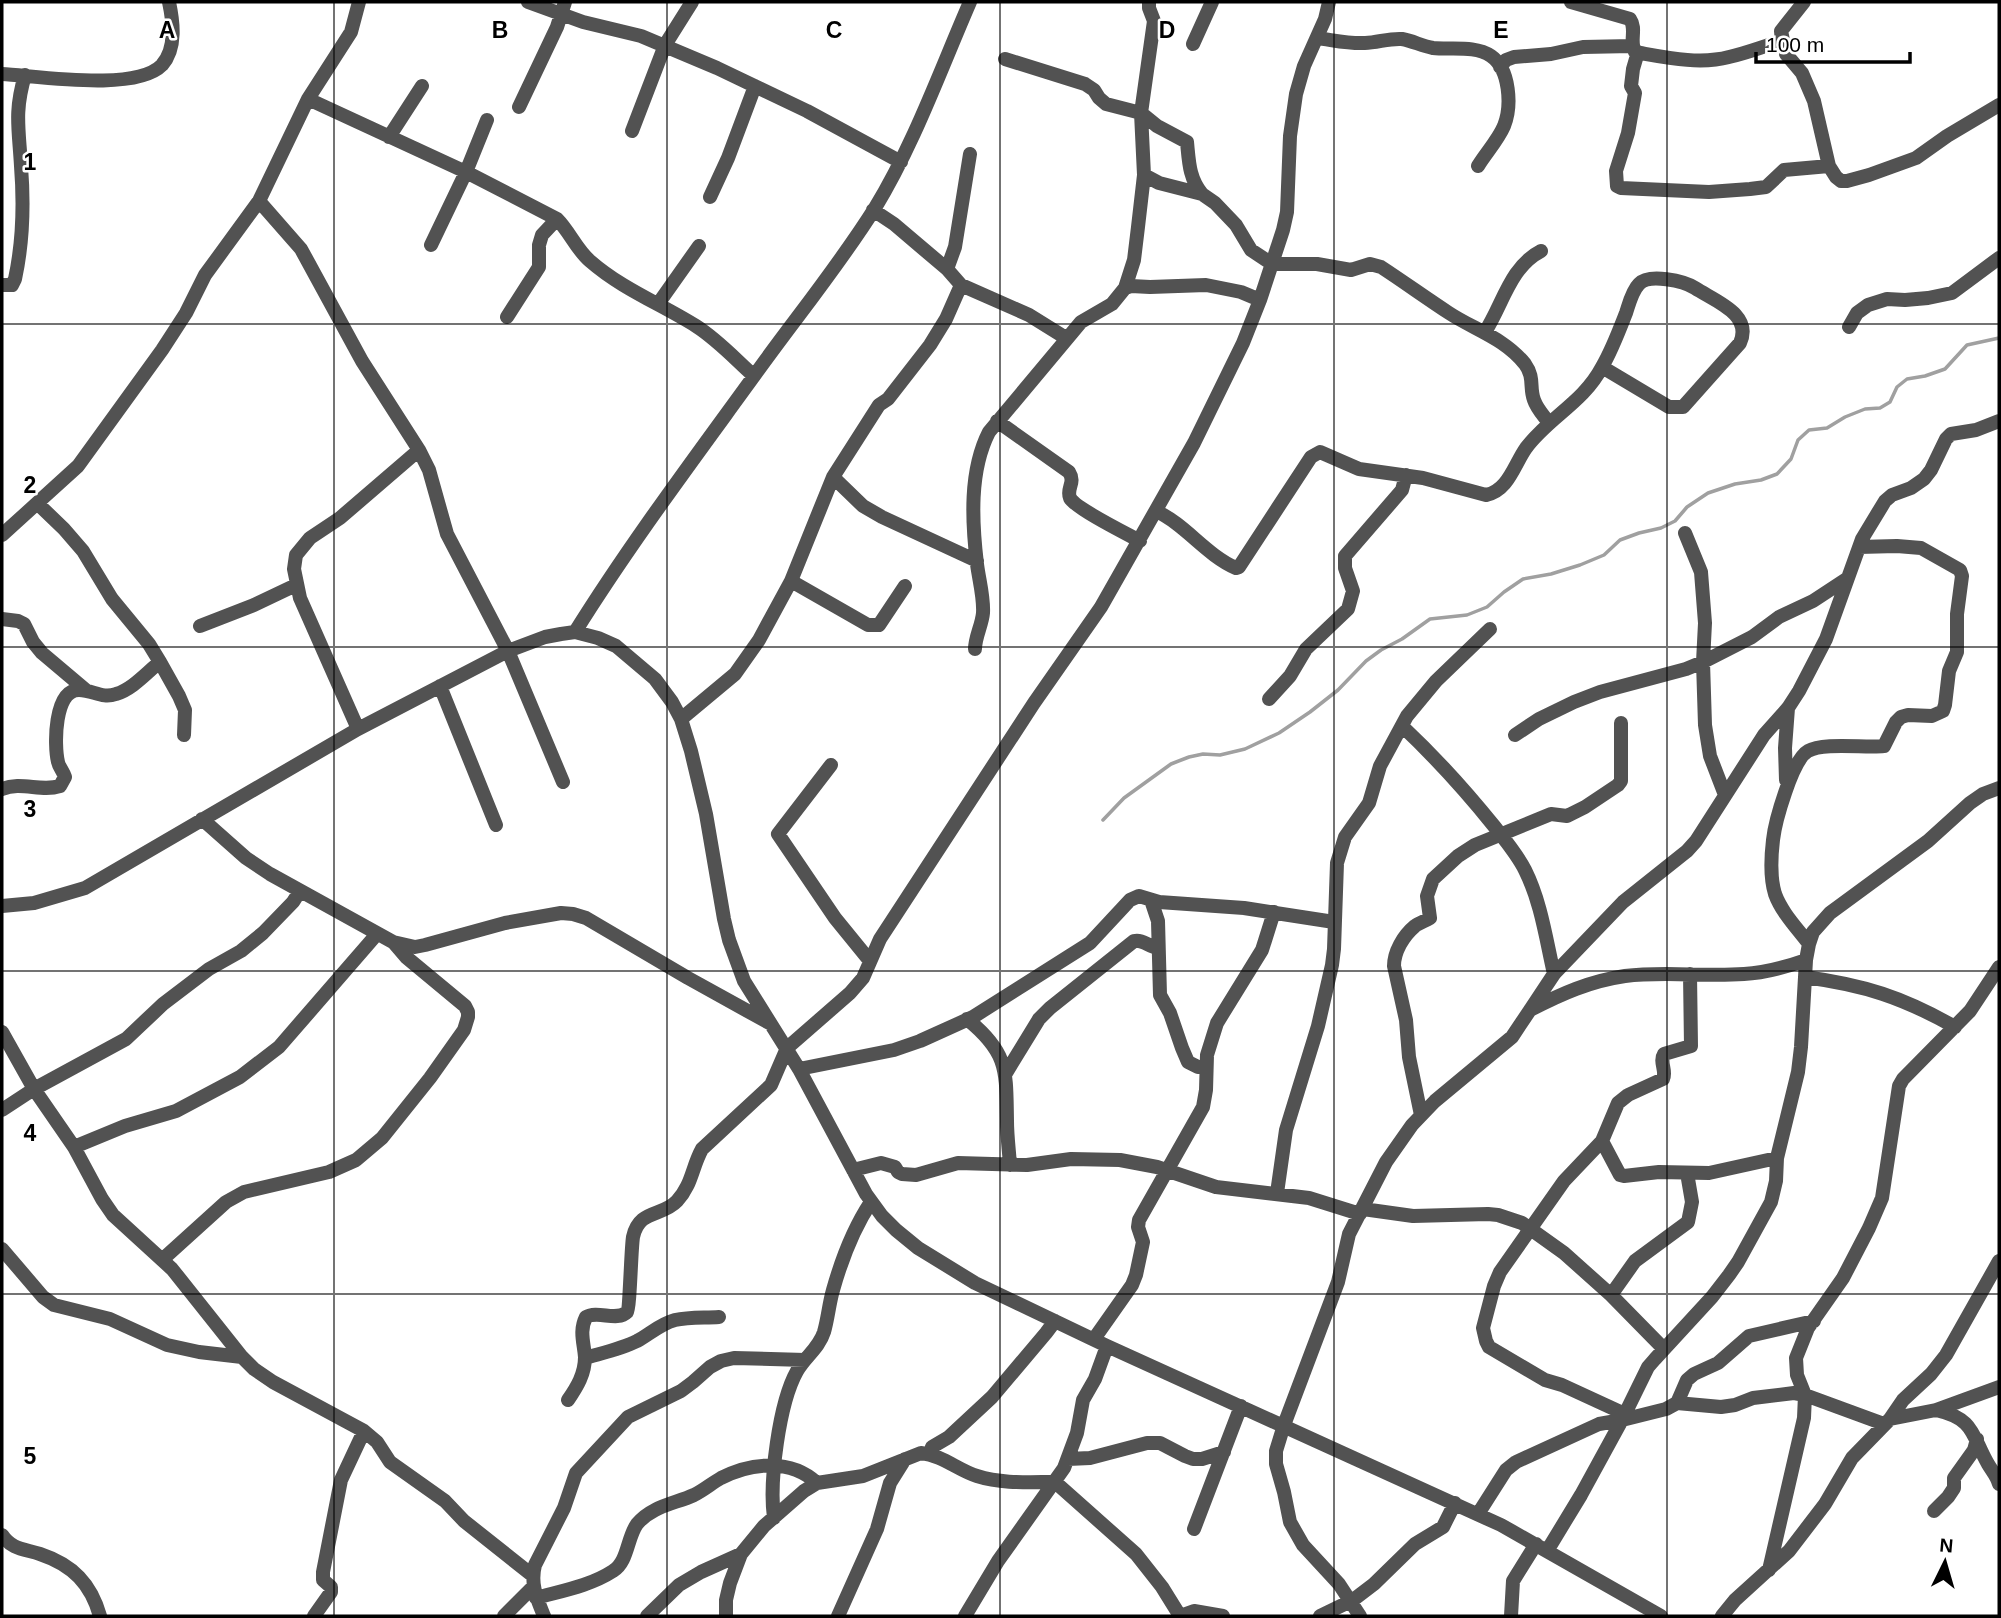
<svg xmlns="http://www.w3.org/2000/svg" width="2001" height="1618" viewBox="0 0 2001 1618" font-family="Helvetica,sans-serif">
<rect width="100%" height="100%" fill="#fff"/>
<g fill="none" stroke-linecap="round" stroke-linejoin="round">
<path stroke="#a0a0a0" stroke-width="3.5" d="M 1103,820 L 1124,798 L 1171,764 L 1189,757 L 1203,754 L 1220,755 L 1245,749 L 1279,733 L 1310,712 L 1338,690 L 1366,661 L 1381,650 L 1402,639 L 1430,619 L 1467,615 L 1487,607 L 1504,592 L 1523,579 L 1551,574 L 1580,565 L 1604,555 L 1620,540 L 1639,533 L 1661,528 L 1675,521 L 1687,507 L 1708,493 L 1735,484 L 1761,480 L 1777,474 L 1791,459 L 1798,440 L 1809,430 L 1827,428 L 1845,417 L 1865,409 L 1880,408 L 1890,402 L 1897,387 L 1907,379 L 1925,376 L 1945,369 L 1967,345 L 1999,338"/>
<path stroke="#525252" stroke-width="14" d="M 528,2 L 583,22 L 641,36 L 717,68 L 807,111 L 901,162
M 1571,2 L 1630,19 C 1637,29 1629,41 1635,52 C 1664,57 1699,65 1729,57 C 1747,53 1764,46 1782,41 L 1781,31 L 1804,2
M 1781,31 L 1786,54 L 1802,73 L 1814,101 L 1829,166 L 1836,177 L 1841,181 L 1847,181 L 1869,175 L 1916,158 L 1947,136 L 1999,105
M 1317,38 C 1333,40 1349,44 1365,43 C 1377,43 1389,38 1402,39 C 1413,41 1422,46 1433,48 C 1451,50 1475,45 1491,56 C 1510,69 1512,106 1504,126 C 1498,140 1486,153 1478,166
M 1193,44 L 1212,2
M 1638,52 L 1633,69 L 1631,86 L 1635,93 L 1628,133 L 1616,171 L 1617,186 L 1621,188 L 1709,192 L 1750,189 L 1766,187 L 1784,170 L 1829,166
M 1005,59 L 1085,84 L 1094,90 L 1099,98 L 1106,104 L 1141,113 L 1157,126 L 1187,142 C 1189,162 1189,178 1202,194
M 1500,67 L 1506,60 L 1514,57 L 1551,54 L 1583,47 L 1632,46
M 2,74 C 38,76 136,92 162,65 C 177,48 173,21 169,2
M 308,99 L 466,172 L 557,219 C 570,232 576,249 590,261 C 622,289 661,304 696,326 C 718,340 735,359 754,376
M 519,107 L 557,27 L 565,2
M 632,131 L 665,45 L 692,2
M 389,137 L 422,86
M 1144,175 L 1159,183 L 1202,194 L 1215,203 L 1236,225 L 1251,250 L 1272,264 L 1317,264 L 1351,270 L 1370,264 L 1381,267 C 1404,282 1426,298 1449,313 C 1475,330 1504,338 1525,364 C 1535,378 1529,387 1534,400 C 1537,409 1544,416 1549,423
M 710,197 L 728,158 L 755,86
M 259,201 L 301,249 L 362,361 L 419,450 L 429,470 L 447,534 L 508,651 L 563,782
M 873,210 L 894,224 L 947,269 L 961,285 L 1029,315 L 1066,338
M 431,245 L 466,172 L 487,120
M 947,269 L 955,247 L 970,154
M 2,285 L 12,285 L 15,279 C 23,242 24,204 21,166 C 19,129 14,112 25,75
M 1125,288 L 1134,260 L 1138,227 L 1144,175 L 1141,113 L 1154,21 L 1149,8 L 1149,2
M 658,304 L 699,246
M 507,317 L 539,267 L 539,245 L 542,235 L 557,219
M 1849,327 L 1857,313 L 1868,305 L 1887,299 L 1905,300 L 1928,298 L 1952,293 L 1999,258
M 1485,332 C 1503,304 1510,267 1541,251
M 997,421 L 1069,472 C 1076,483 1066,488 1070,498 C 1075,508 1127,534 1140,541
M 833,477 L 863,506 L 882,517 L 977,561
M 38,504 L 64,529 L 83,551 L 112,599 L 149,644 L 160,662 L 179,696 L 185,710 L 184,735
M 1156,511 C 1186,525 1206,555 1236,568 L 1239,567 L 1311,457 L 1320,452 L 1359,469 L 1423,478 L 1486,495 C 1508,491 1514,465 1526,448 C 1549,417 1583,403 1602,367 C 1612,350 1619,331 1626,313 C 1629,304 1632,291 1639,284 C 1649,273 1684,281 1695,288 C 1715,301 1753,314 1740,343 L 1683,407 L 1669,407 L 1602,367
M 1685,533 L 1701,572 L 1705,623 L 1703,662 L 1705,725 L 1710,756 L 1725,795
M 2,535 L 78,466 L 162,350 L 186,313 L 205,275 L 259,201 L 308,99 L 351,32 L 359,2
M 791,581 L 868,625 L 879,625 L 905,586
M 2,619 L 18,621 L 24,624 L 33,642 L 42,653 L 87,691
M 200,626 L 254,605 L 296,585
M 575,632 C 630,544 693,460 754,376 C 794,320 838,267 875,208 C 914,144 940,71 970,2
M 975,649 C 975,637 982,625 983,613 C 984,597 979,580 977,564 C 972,522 969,471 989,432 L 1081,322 L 1112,304 L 1125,288 L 1131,286 L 1150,287 L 1206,285 L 1241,292 L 1260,300
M 440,686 L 496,825
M 1269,699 L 1290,676 L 1306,649 L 1348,609 L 1353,591 L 1345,568 L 1345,556 L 1402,490 L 1406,475
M 681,719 L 735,674 L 759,640 L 791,581 L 833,477 L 879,405 L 888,399 L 930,345 L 946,319 L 961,285
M 1402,726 C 1435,757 1465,790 1494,826 C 1505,840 1517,854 1525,870 C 1541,902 1546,939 1554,974
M 358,729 L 300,598 L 294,569 L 296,555 L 310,538 L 340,518 L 419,450
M 1515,735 L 1539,719 L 1574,702 L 1600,692 L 1686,669 L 1703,662 L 1752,637 L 1779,617 L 1813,601 L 1848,578
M 831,765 L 778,834 L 835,918 L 870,961
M 1786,780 L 1785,748 L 1788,708
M 2,789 C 21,781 41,792 60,786 L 65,777 C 63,771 59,767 58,762 C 54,745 54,690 79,690 C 93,690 102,699 116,694 C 133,689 147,672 160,662
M 202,819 L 246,858 L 270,874 L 393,942 L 415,947 L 425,945 L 505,923 L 561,913 L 573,914 L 586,918 L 688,978 L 771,1024
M 1151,900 L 1158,921 L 1160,995 L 1170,1013 L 1182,1048 L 1188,1062 L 1198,1067 L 1205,1066
M 2,906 L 34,903 L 85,888 L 358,729 L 508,651 L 545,637 L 561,634 L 575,632 L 598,638 L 616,646 L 655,679 L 672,702 L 681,719 L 691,751 L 706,814 L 724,919 L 729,940 L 744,981 L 799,1069 L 866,1194 L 882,1216 L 896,1230 L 918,1248 L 975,1283 L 1107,1346 L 1501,1525 L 1661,1616
M 1809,944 C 1797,928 1782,913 1775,894 C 1770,878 1771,857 1773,840 C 1775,822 1792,760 1808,751 C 1823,742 1865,748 1884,746 L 1896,722 L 1901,717 L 1908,715 L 1932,716 L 1943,711 L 1945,705 L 1949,671 L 1957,652 L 1957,614 L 1962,576 L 1960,570 L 1921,548 L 1897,546 L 1859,547
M 1805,977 C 1864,985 1902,997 1955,1027
M 1530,1010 C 1561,994 1590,981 1625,976 C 1665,971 1704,977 1744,974 C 1765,973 1786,967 1806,960
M 967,1019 C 1009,1053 1006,1071 1007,1121 C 1007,1136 1009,1150 1010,1165
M 2,1032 L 34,1089 L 74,1147 L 102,1199 L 113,1215 L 172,1269 L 242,1357 L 254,1369 L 273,1382 L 364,1431 L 377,1442 L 390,1462 L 445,1501 L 464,1521 L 532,1575
M 799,1069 L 894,1050 L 920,1041 L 973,1017 L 1090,943 L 1130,900 L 1139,896 L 1159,902 L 1244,908 L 1334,922
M 1006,1073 L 1039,1019 L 1050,1008 L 1134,941 C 1143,939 1149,947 1158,948
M 2,1110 L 34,1089 L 126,1039 L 163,1004 L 209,969 L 241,951 L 263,933 L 293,902 L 300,891
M 1421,1115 L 1409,1057 L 1406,1020 L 1394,966 C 1394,952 1403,936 1415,926 C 1419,923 1425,921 1430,918 L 1427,896 L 1433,879 L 1458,856 L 1475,845 L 1551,814 L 1567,816 L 1585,807 L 1618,785 L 1621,781 L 1621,723
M 1602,1141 L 1620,1175 L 1624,1176 L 1659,1172 L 1709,1173 L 1777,1158
M 74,1147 L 125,1126 L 176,1111 L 240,1077 L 279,1047 L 377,934
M 853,1170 L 881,1163 L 895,1167 L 898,1172 L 902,1174 L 916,1175 L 958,1163 L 1027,1165 L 1071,1159 L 1120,1160 L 1157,1167 L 1216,1187 L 1309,1198 L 1360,1214
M 1277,1193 L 1286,1130 L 1318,1026 L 1332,965 L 1334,949 L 1337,863 L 1345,837 L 1369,803 L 1380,766 L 1407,716 L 1436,681 L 1490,629
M 1363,1209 L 1413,1216 L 1488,1214 L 1498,1215 L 1522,1223 L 1564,1253 L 1611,1295 L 1664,1349
M 2,1249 L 43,1297 L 54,1305 L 110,1319 L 167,1345 L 199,1352 L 242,1357
M 163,1259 L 226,1202 L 244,1192 L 329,1172 L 356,1160 L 382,1138 L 430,1078 L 464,1030 L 468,1017 L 468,1012 L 465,1006 L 406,957 L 394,943
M 1611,1295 L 1635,1261 L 1688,1222 L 1692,1202 L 1687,1173
M 1094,1339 L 1132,1285 L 1136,1275 L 1143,1242 L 1138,1227 L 1139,1220 L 1203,1107 L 1206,1090 L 1207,1055 L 1217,1023 L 1262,950 L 1274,912
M 585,1358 C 602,1353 621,1349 637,1341 C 650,1334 660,1324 675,1320 C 689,1317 704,1318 719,1317
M 568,1400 C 577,1387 585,1374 585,1357 C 584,1343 579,1331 586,1317 C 598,1310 617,1322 627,1312 C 630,1308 631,1249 633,1237 C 639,1209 662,1217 677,1201 C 692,1185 692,1167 702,1149 L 771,1085 L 787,1048 L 850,993 L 863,978 L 880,939 L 1034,703 L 1101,607 L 1194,443 L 1243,343 L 1260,300 L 1283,230 L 1287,212 L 1290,136 L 1296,94 L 1304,66 L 1325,19 L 1329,2
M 1677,1403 L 1687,1380 L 1694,1374 L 1718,1363 L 1749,1336 L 1814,1321
M 1936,1410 C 1975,1419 1971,1434 1988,1464 C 1992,1471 1997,1476 1999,1484
M 1625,1414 L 1562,1385 L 1545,1380 L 1489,1347 L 1486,1341 L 1483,1328 L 1494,1286 L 1500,1272 L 1564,1181 L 1602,1141 L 1618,1103 L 1628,1095 L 1663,1079 C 1667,1071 1659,1062 1664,1054 L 1691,1046 L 1690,974
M 1890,1419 L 1903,1400 L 1931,1374 L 1946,1355 L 1999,1261
M 930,1454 L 932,1447 L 949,1437 L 992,1397 L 1046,1333 L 1055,1321
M 1068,1459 L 1090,1458 L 1147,1443 L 1160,1443 L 1185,1456 L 1193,1459 L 1202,1459 L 1224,1452
M 1934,1511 L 1948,1497 L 1954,1488 L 1954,1478 L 1974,1450 L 1977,1439
M 1478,1514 L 1506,1470 L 1516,1462 L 1599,1424 L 1622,1420 L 1648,1367 L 1655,1359 L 1712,1297 L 1729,1275 L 1738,1262 L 1771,1202 L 1776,1181 L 1777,1158 L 1798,1072 L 1801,1047 L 1806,960 L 1809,944 L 1813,932 L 1830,913 L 1928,841 L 1970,803 L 1983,794 L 1999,788
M 774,1518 C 769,1482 779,1403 797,1371 C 805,1357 819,1348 824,1332 C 828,1318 829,1304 833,1290 C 842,1258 853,1229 871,1202
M 1194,1529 L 1241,1406
M 2,1535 C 12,1550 25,1549 40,1554 C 73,1565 91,1584 100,1616
M 1547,1551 L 1581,1495 L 1622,1420 L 1666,1409 L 1677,1403 L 1721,1407 L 1735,1405 L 1753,1398 L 1794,1393 L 1805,1395 L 1884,1424
M 1769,1570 L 1804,1418 L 1805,1395 L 1797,1375 L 1796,1358 L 1808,1328 L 1843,1278 L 1869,1228 L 1882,1198 L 1899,1086 L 1903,1079 L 1970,1011 L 1999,967
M 536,1598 C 561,1591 590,1586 613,1571 C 628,1562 627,1538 637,1524 C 652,1506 674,1504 694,1495 C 704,1490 712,1483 721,1478 C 752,1462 791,1459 817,1483
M 314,1616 L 331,1592 L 331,1587 L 323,1580 L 323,1572 L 341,1480 L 364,1431
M 504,1616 L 533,1587
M 544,1616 C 537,1599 530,1584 535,1565 L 564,1508 L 576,1473 L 628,1417 L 681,1391 L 693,1382 L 710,1367 L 721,1361 L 734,1358 L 805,1360
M 647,1616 L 679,1585 L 701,1572 L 741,1554
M 726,1616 L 726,1600 L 730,1583 L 741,1554 L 764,1526 L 804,1491 L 817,1483 L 863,1476 L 921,1453 C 942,1455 958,1470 977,1476 C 1002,1484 1029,1482 1055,1482 L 1136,1554 L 1162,1587 L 1180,1616
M 838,1616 L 877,1529 L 890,1483 L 905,1459
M 965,1616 L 998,1561 L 1064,1468 L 1077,1433 L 1083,1400 L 1095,1379 L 1107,1346
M 1180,1616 L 1194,1611 L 1223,1616
M 1320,1616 L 1353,1600 L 1374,1584 L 1415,1544 L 1443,1527 L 1455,1503
M 1360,1616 L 1339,1584 L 1303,1545 L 1290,1522 L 1284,1492 L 1276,1464 L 1276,1451 L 1284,1425 L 1338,1282 L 1349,1234 L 1386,1162 L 1412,1125 L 1435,1101 L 1512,1037 L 1554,974 L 1623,902 L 1687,851 L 1696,841 L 1764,735 L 1788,708 L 1799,691 L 1826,639 L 1862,539 L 1885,501 L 1892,495 L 1911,488 L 1924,479 L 1931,470 L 1946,439 L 1951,434 L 1976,430 L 1999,421
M 1511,1616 L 1513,1581 L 1536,1544
M 1722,1616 L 1735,1600 L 1789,1551 L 1825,1504 L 1852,1458 L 1890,1419 L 1936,1410 L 1999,1387"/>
</g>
<path fill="none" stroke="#000" stroke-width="2" stroke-opacity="0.55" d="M 334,2 L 334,1616M 667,2 L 667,1616M 1000,2 L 1000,1616M 1334,2 L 1334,1616M 1667,2 L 1667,1616M 2,324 L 1999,324M 2,647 L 1999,647M 2,971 L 1999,971M 2,1294 L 1999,1294"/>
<g font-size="23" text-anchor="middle" font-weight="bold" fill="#000" stroke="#fff" stroke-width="5" stroke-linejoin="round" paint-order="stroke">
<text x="167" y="38">A</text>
<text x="500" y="38">B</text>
<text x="834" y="38">C</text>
<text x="1167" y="38">D</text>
<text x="1501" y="38">E</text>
<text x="30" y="170">1</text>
<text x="30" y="493">2</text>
<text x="30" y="817">3</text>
<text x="30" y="1141">4</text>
<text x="30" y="1464">5</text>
</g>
<rect width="2001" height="1618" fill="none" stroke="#000000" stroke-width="7"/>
<g transform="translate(1945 1562) rotate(5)" stroke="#ffffff" stroke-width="5" paint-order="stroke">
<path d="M0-5L12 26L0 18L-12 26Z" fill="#000000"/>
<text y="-10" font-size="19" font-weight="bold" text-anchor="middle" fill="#000000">N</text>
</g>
<path d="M1756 52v10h154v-10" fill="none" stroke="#000000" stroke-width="3.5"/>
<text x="1766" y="52" font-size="21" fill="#000000" stroke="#ffffff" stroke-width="5" paint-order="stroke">100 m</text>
</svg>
